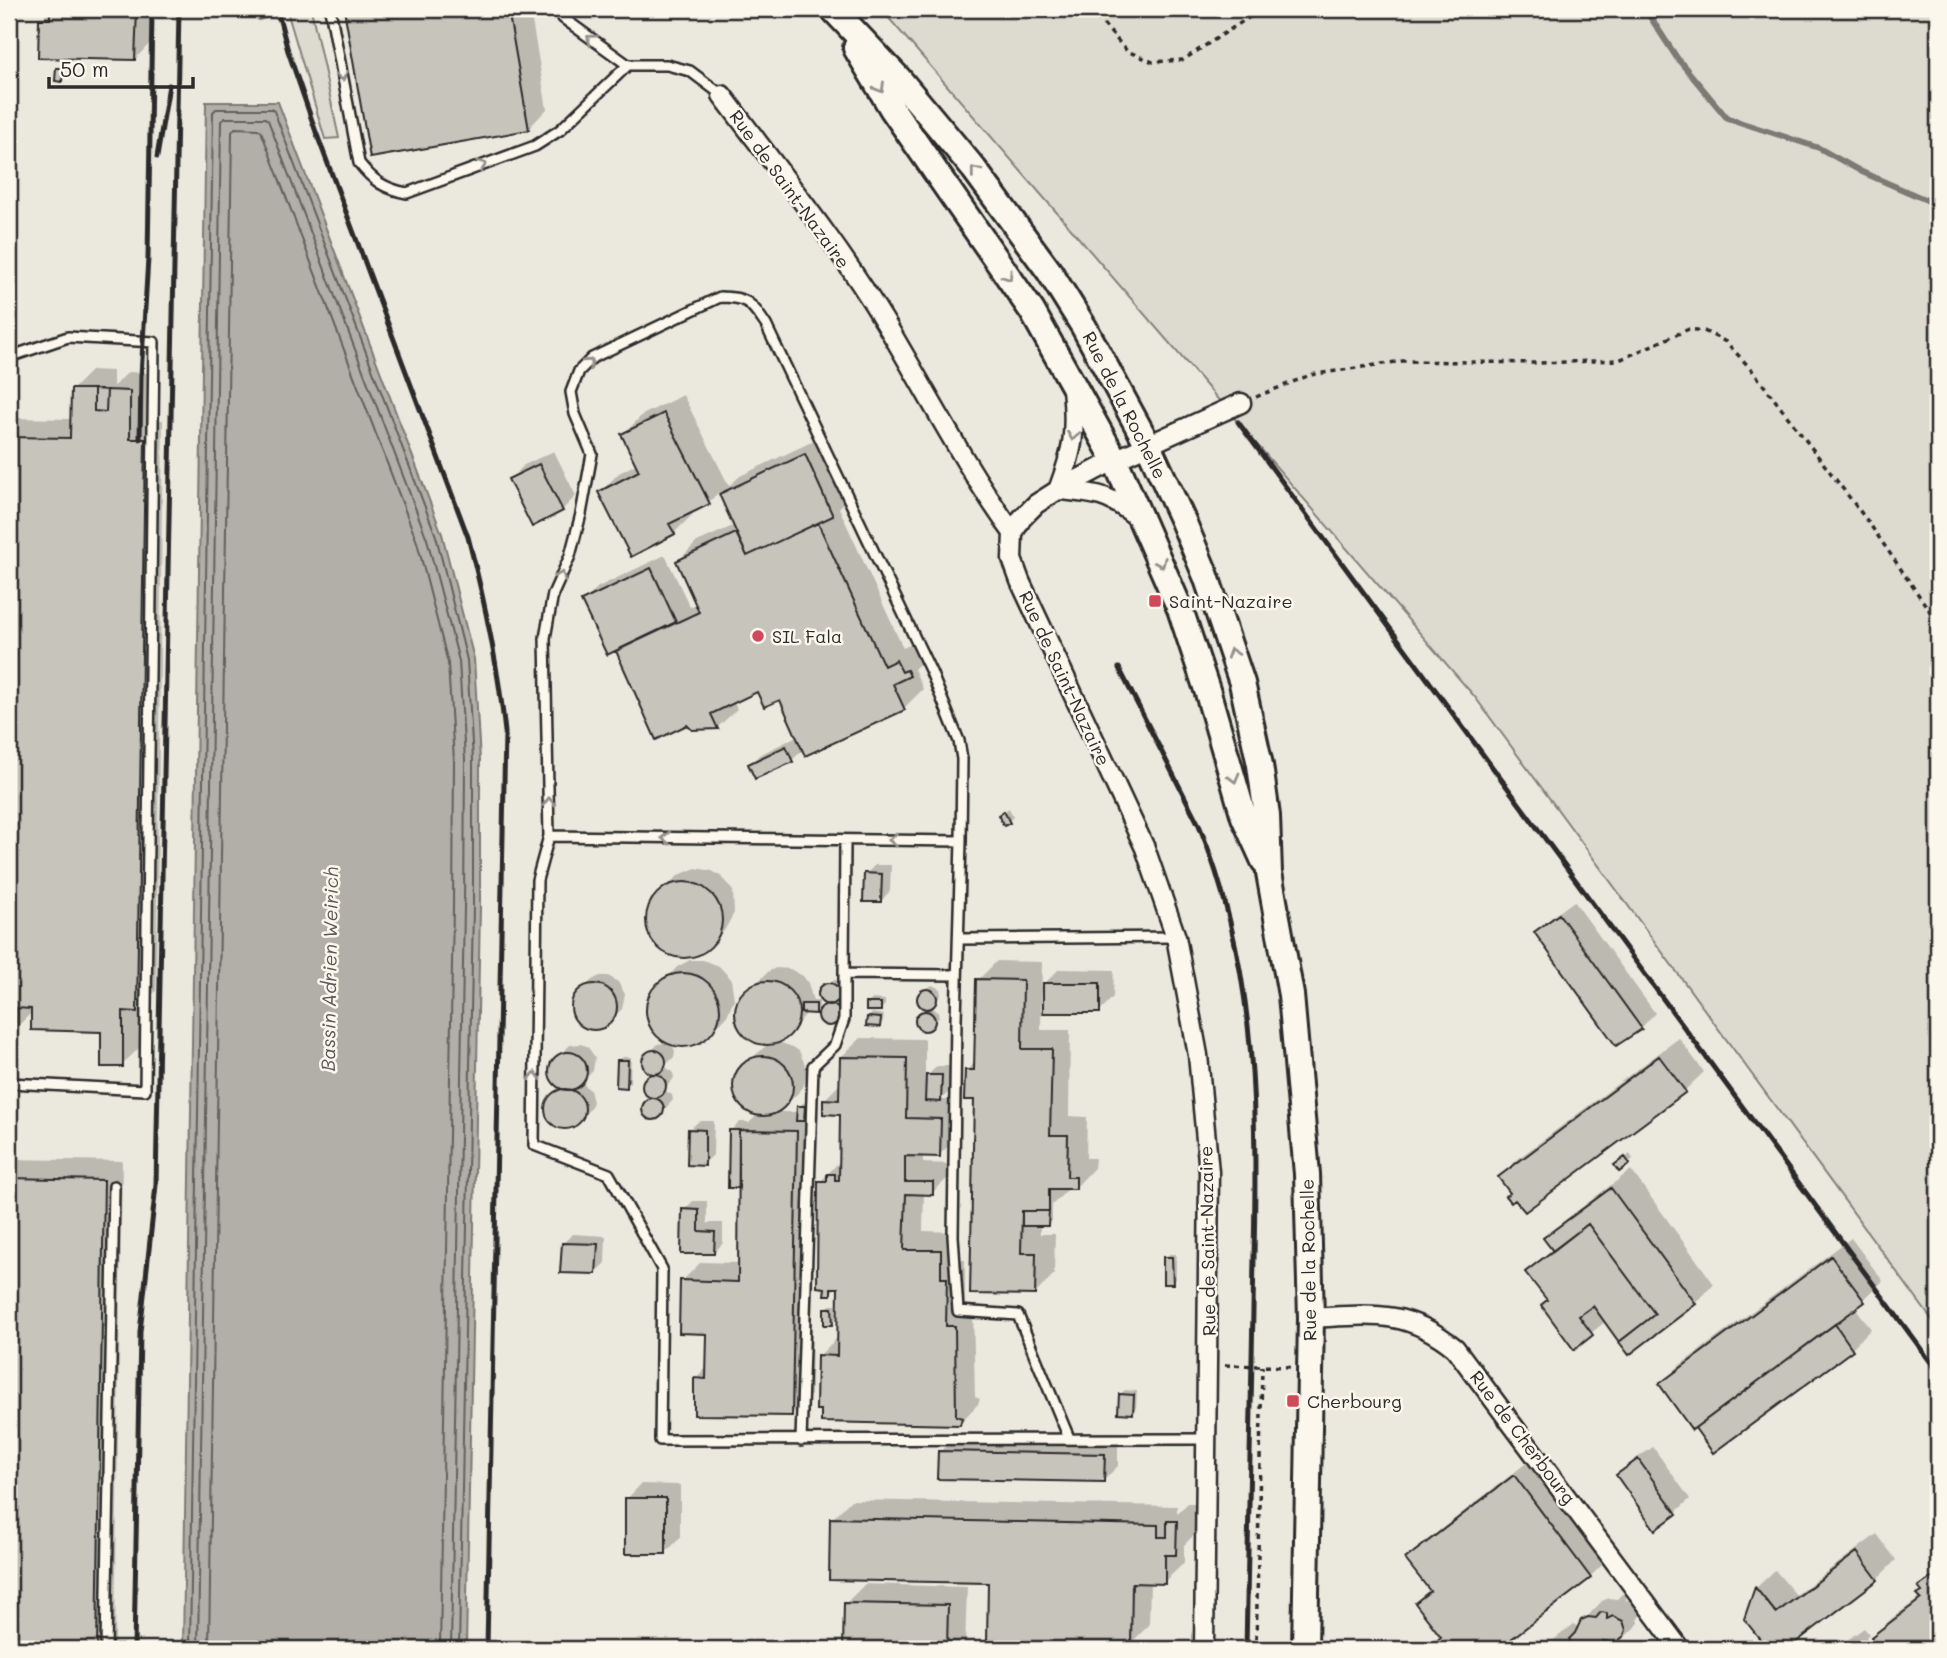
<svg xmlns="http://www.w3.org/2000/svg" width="1947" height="1658" viewBox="0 0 1947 1658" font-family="Mali,sans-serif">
<rect width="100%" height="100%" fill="#fbf7ec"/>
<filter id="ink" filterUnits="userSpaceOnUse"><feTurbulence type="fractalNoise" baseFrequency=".0143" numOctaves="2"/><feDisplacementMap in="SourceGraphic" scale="14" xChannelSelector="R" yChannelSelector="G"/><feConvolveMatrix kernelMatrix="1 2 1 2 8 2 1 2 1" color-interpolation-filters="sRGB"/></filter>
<g filter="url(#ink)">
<path fill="#ebe8de" d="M 9,9 L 881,9 L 1475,697 L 1938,1328 L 1938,1649 L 9,1649 Z"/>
<path fill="#dddad0" stroke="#84827e" stroke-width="2" d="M 254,9 L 311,9 L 339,138 L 325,139 L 287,11 L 259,20 Z
M 881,9 L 1938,9 L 1938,1328 L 1475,697 Z"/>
<path fill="#b1afa7" stroke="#7b7a75" stroke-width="2" d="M 206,102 L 278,102 L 442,534 L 474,659 L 480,760 L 480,907 L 466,1649 L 183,1649 Z"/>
<path fill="#0003" d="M 52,9 L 155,9 L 154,39 L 135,59 L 41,20 Z
M 346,9 L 530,9 L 547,109 L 528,129 L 371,156 Z
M 62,64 L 67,65 L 66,76 L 62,80 L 58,68 Z
M 92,370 L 113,371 L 113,387 L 128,372 L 149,373 L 148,420 L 163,420 L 156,991 L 141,1005 L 141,1046 L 122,1065 L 103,1031 L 32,1012 L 15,1029 L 9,1029 L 9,418 L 72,419 L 73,389 Z
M 683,395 L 729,486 L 740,476 L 824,436 L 851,495 L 839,508 L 903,648 L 916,642 L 928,656 L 914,669 L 923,689 L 904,708 L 804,749 L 792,760 L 756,777 L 750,764 L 759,755 L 798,736 L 781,698 L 758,690 L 733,701 L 737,709 L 718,727 L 692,728 L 688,723 L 657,737 L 616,648 L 584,601 L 598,587 L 665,555 L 690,607 L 697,604 L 678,561 L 697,542 L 735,525 L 719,492 L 709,502 L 691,511 L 693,514 L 674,533 L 600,492 L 619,473 L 638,463 L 623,435 L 642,415 Z
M 554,451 L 576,496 L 562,510 L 510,480 L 524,465 Z
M 1009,808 L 1013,817 L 1005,824 L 1000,815 Z
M 875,865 L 891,865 L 890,891 L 881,901 L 866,874 Z
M 696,868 L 712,871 L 721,876 L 733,891 L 734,913 L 724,931 L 700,952 L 690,955 L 671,953 L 662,948 L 650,932 L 649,910 L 654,899 L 679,875 Z
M 1574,901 L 1655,1013 L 1641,1028 L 1537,932 L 1551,918 Z
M 690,960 L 703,960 L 719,966 L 731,979 L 734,999 L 726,1018 L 703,1040 L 694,1044 L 672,1045 L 675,1051 L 674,1057 L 665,1066 L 673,1073 L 674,1078 L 664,1090 L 672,1095 L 673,1100 L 657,1118 L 647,1117 L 644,1114 L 644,1105 L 652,1096 L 644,1087 L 645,1082 L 653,1074 L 645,1069 L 643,1063 L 648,1054 L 658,1044 L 670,1042 L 658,1036 L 652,1028 L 647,1007 L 650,997 L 677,967 Z
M 997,961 L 1042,962 L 1041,1030 L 1070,1030 L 1069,1116 L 1087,1117 L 1086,1158 L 1095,1158 L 1094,1168 L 1075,1188 L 1067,1187 L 1067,1190 L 1052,1205 L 1052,1220 L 1047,1224 L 1040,1224 L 1040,1234 L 1055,1234 L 1054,1274 L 1035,1294 L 971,1292 L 975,1098 L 967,1071 L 976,1061 L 978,980 Z
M 776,968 L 790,969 L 803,976 L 808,983 L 813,1001 L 819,1001 L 819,1008 L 815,1012 L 808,1012 L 783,1039 L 775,1041 L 793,1047 L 799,1051 L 807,1069 L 804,1085 L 798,1093 L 783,1108 L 773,1112 L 799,1112 L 799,1107 L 803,1103 L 808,1103 L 815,1113 L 811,1395 L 791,1414 L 696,1379 L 708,1366 L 709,1332 L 682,1281 L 701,1262 L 740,1263 L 741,1187 L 730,1131 L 740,1122 L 748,1122 L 748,1124 L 758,1114 L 743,1107 L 738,1101 L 734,1085 L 736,1078 L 744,1065 L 767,1045 L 749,1039 L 742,1032 L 736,1017 L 737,1008 L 740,999 L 769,971 Z
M 1059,969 L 1114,970 L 1113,997 L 1099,1012 L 1045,983 Z
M 600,976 L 608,976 L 618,982 L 625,994 L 622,1009 L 603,1027 L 595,1029 L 581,1024 L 573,1011 L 573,1002 L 576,996 L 592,980 Z
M 833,980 L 836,980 L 844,989 L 836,1000 L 842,1004 L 842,1015 L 834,1023 L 824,1022 L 820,1015 L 828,1003 L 820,995 L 821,990 Z
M 932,985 L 940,989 L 941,995 L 935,1004 L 929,1006 L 938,1012 L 939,1017 L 933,1026 L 924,1030 L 919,1028 L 917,1018 L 926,1008 L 921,1005 L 919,1000 L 923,991 Z
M 872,999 L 885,1000 L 885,1005 L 881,1009 L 868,1004 Z
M 872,1013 L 884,1015 L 883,1021 L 879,1026 L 868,1018 Z
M 861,1038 L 925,1039 L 925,1078 L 937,1066 L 951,1066 L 950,1091 L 940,1100 L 959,1100 L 959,1136 L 939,1155 L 923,1155 L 923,1163 L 952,1164 L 952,1174 L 932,1193 L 924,1193 L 923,1231 L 960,1232 L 959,1260 L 965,1260 L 965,1307 L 973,1307 L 975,1397 L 980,1399 L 978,1404 L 959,1424 L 819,1356 L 838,1337 L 840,1284 L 830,1293 L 820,1182 L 839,1162 L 841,1113 L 824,1100 L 841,1083 L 841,1057 Z
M 1679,1038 L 1704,1072 L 1684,1091 L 1511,1192 L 1500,1177 L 1519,1158 Z
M 580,1044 L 587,1046 L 595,1057 L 593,1071 L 581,1082 L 590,1090 L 593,1102 L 589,1110 L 572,1126 L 558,1126 L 552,1122 L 547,1109 L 553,1096 L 561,1087 L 554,1081 L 551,1069 L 554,1061 L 570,1045 Z
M 623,1057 L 631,1057 L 630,1082 L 626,1086 L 619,1061 Z
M 699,1121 L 714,1121 L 713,1155 L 704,1164 L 689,1130 Z
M 1630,1154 L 1633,1159 L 1629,1162 L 1620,1162 Z
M 9,1159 L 122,1161 L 115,1649 L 9,1649 Z
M 1631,1170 L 1714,1284 L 1695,1303 L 1629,1352 L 1606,1321 L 1574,1347 L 1549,1300 L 1528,1272 L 1553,1248 L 1546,1239 L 1565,1220 Z
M 693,1201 L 707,1201 L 707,1223 L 723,1223 L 723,1243 L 714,1253 L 684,1210 Z
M 573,1234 L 606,1236 L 605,1263 L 595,1273 L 563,1243 Z
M 1851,1238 L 1883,1281 L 1855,1307 L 1871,1329 L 1852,1348 L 1714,1450 L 1661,1384 L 1680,1365 Z
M 1169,1254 L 1176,1254 L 1176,1278 L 1172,1283 L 1165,1258 Z
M 830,1305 L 836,1305 L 836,1319 L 832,1323 L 826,1309 Z
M 1125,1390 L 1137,1391 L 1136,1408 L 1132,1412 L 1120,1394 Z
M 954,1437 L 1118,1440 L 1118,1466 L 1104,1480 L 940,1452 Z
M 1653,1447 L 1690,1499 L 1675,1513 L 1618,1475 L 1633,1461 Z
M 1534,1457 L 1609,1558 L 1590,1577 L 1495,1649 L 1430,1649 L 1442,1635 L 1418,1603 L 1431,1589 L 1408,1560 L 1427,1540 Z
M 641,1484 L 680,1485 L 680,1538 L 665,1553 L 627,1499 Z
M 851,1500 L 1177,1506 L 1177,1514 L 1188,1503 L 1195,1503 L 1195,1534 L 1184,1545 L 1184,1563 L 1164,1582 L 1150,1582 L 1149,1625 L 1130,1644 L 1114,1644 L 1108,1649 L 1091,1649 L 1091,1643 L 1075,1643 L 1069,1649 L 1048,1649 L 1048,1642 L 990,1582 L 832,1519 Z
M 1877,1534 L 1896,1560 L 1877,1579 L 1784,1649 L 1771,1649 L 1746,1618 L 1756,1588 L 1775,1570 L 1796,1595 Z
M 1938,1570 L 1938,1649 L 1882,1649 L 1873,1637 L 1892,1618 L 1921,1597 L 1924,1591 L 1921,1587 Z
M 865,1584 L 967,1587 L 965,1649 L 845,1649 L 846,1603 Z
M 1622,1594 L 1626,1594 L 1626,1601 L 1633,1597 L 1644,1610 L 1637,1620 L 1639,1623 L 1620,1642 L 1620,1649 L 1542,1649 L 1574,1624 L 1579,1629 L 1583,1621 L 1602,1601 L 1609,1598 L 1617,1599 Z
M 1864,1628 L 1869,1634 L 1866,1637 L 1874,1649 L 1835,1649 Z"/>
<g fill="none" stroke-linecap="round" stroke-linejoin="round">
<path stroke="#61605d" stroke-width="2" d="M 190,1649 L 213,112 L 216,109 L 271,109 L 274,111 L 436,536 L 467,660 L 473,760 L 473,907 L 459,1649
M 198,1649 L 221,121 L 225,118 L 265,118 L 268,120 L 427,539 L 459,661 L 465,760 L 464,907 L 451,1649
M 209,1649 L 232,132 L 235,128 L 258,129 L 261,131 L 417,542 L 448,663 L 454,761 L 453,907 L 440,1649"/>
<path stroke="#7b7a75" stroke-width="6" d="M 1645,9 L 1677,58 L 1727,118 L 1819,148 L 1862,172 L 1938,205"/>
</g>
<path fill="#c7c4bc" stroke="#2b2b2b" stroke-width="2" d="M 50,9 L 137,9 L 135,60 L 38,58 L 39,19 L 50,19 Z
M 344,9 L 508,9 L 529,130 L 370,158 Z
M 56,68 L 63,68 L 62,82 L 55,81 Z
M 71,389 L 94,389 L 94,411 L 106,412 L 107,390 L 130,391 L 130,439 L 145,439 L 137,1012 L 123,1011 L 123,1067 L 101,1067 L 101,1032 L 31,1030 L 31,1009 L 17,1008 L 16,1031 L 9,1030 L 9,437 L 70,438 Z
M 94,389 L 107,390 L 106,412 L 94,411 Z
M 664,413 L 710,504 L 669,524 L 675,534 L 631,557 L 598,492 L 639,471 L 621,434 Z
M 805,454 L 833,516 L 747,556 L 719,494 Z
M 539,464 L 563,511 L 532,527 L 508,479 Z
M 818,523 L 884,666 L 896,660 L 902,672 L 907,670 L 910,676 L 893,684 L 905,710 L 805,756 L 780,700 L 764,707 L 757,692 L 711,714 L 718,729 L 692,730 L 687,725 L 656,740 L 616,651 L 699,612 L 676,561 L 736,533 L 747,556 Z
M 651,568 L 676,622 L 607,655 L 581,601 Z
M 786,746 L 793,762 L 755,779 L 748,764 Z
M 1004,811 L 1010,823 L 1004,826 L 998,815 Z
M 864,873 L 882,874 L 881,902 L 863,902 Z
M646 920a38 38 0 1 1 76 0a38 38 0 1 1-76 0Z
M 1559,914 L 1642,1029 L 1616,1046 L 1534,932 Z
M646 1010a37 37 0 1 1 74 0a37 37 0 1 1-74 0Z
M 976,979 L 1023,980 L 1022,1049 L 1052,1049 L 1050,1135 L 1068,1135 L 1067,1177 L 1076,1177 L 1076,1189 L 1049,1189 L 1049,1211 L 1022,1211 L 1021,1253 L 1036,1253 L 1035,1295 L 970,1294 L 974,1100 L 964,1100 L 965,1070 L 974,1070 Z
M735 1013a32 32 0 1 1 64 0a32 32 0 1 1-64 0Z
M 1043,983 L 1100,983 L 1100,1013 L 1043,1013 Z
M818 994a11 11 0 1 1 22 0a11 11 0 1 1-22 0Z
M571 1007a23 23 0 1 1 46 0a23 23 0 1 1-46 0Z
M917 999a10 10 0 1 1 20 0a10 10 0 1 1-20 0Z
M 866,1003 L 881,1003 L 881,1011 L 866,1011 Z
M 801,1004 L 816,1004 L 816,1014 L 801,1013 Z
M818 1015a11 11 0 1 1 22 0a11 11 0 1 1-22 0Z
M915 1021a10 10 0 1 1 20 0a10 10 0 1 1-20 0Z
M 867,1017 L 881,1018 L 880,1027 L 866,1026 Z
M642 1062a12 12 0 1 1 24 0a12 12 0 1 1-24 0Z
M549 1071a19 19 0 1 1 38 0a19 19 0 1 1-38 0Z
M733 1086a30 30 0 1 1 60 0a30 30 0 1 1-60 0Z
M 1659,1056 L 1686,1092 L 1525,1212 L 1515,1200 L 1511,1203 L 1505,1196 L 1510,1193 L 1498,1177 Z
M 840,1057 L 907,1058 L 906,1118 L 941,1119 L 940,1157 L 905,1156 L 905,1182 L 933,1182 L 933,1195 L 906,1194 L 904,1250 L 941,1250 L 941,1278 L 947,1278 L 946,1326 L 955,1326 L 956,1416 L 962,1418 L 960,1425 L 821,1422 L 821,1410 L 816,1410 L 817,1355 L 837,1356 L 838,1288 L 831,1288 L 831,1295 L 824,1295 L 825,1288 L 817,1287 L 818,1181 L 827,1181 L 827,1174 L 835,1174 L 835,1180 L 839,1180 L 840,1115 L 823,1114 L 823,1099 L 839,1100 Z
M 617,1060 L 628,1060 L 627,1088 L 616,1087 Z
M642 1086a12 12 0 1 1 24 0a12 12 0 1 1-24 0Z
M 926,1075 L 942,1075 L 941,1102 L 925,1101 Z
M545 1109a20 20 0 1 1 40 0a20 20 0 1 1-40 0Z
M642 1109a11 11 0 1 1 22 0a11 11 0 1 1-22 0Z
M 797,1106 L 805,1106 L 804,1121 L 796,1121 Z
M 688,1129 L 705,1130 L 705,1166 L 687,1165 Z
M 729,1130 L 739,1130 L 739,1188 L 728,1188 Z
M 739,1130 L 797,1131 L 792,1416 L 694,1415 L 694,1378 L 706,1379 L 707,1334 L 679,1333 L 680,1280 L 738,1282 Z
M 1625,1157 L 1630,1164 L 1619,1172 L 1614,1165 Z
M 9,1178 L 104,1180 L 97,1649 L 9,1649 Z
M 1611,1188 L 1696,1304 L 1629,1355 L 1619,1342 L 1655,1314 L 1588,1224 L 1553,1251 L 1543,1238 Z
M 682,1209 L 699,1210 L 699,1231 L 715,1232 L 714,1254 L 681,1254 Z
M 1022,1211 L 1049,1211 L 1048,1226 L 1022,1226 Z
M 1588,1224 L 1655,1314 L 1619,1342 L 1593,1306 L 1579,1316 L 1593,1335 L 1574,1350 L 1541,1305 L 1547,1300 L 1525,1272 Z
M 562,1243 L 598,1244 L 596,1274 L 560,1273 Z
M 1831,1256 L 1865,1302 L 1692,1430 L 1659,1384 Z
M 1163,1257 L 1172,1257 L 1173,1284 L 1163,1284 Z
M 824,1308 L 832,1308 L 833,1325 L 824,1325 Z
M 1835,1324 L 1853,1350 L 1713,1453 L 1695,1428 Z
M 1119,1394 L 1134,1395 L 1133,1414 L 1118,1413 Z
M 938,1451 L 1105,1454 L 1104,1482 L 937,1479 Z
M 1638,1459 L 1677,1514 L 1655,1530 L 1616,1475 Z
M 1514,1475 L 1591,1578 L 1498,1649 L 1428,1649 L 1441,1637 L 1415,1603 L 1430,1591 L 1405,1559 Z
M 625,1498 L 666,1498 L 666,1554 L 625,1554 Z
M 830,1518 L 1158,1525 L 1158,1537 L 1167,1537 L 1167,1521 L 1177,1521 L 1176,1555 L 1165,1555 L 1165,1584 L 1132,1583 L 1131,1646 L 1107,1646 L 1107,1649 L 1089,1649 L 1089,1645 L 1070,1645 L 1070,1649 L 1047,1649 L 1047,1644 L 987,1642 L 988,1583 L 829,1580 Z
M 1857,1552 L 1878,1580 L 1787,1649 L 1768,1649 L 1744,1619 L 1755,1587 L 1776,1613 Z
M 1938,1573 L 1938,1649 L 1880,1649 L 1871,1637 L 1921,1599 L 1917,1595 L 1922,1592 L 1918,1587 Z
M 844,1603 L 948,1605 L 947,1649 L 843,1649 Z
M 1601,1612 L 1607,1613 L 1607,1619 L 1613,1616 L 1623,1621 L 1626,1630 L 1624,1636 L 1619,1640 L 1621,1644 L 1603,1641 L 1603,1649 L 1576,1649 L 1569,1639 L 1575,1633 L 1581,1620 L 1588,1617 L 1596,1618 Z"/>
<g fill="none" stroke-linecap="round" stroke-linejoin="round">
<g stroke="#2b2b2b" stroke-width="14">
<path id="lane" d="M 330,9 L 359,163 C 373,181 385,189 407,193 L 535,146 L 560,130 L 628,65
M 560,9 L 563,18 L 628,65 L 667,65 L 690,71 L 722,95
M 9,357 L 68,337 L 154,342 L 145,1090 L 9,1083
M 549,836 L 961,841
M 845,840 L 844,974 L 957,975
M 959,939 L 1176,937
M 1069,1438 L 1018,1315 L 958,1311 L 953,1236 L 956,1020 L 961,841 L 962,759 L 959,741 L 931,672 L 766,325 C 751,303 748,297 720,297 L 592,358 L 579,371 L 571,392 L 575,414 L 592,454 L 581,514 L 570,556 L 553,594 L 545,638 L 549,836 L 537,880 L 534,1145 L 609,1174 L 662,1269 L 660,1440 L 1208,1439
M 801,1441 L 813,1066 L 835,1045 L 844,1019 L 844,974
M 106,1649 L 114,1186"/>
</g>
<g stroke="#2b2b2b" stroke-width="23">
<path id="street" d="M 722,95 C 778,170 838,244 886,324 C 928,394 965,467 1013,533
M 1058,490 C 1074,448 1076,432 1072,388
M 1058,490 C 1095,493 1109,494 1138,518
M 1311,1318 C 1370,1315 1406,1308 1455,1348 L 1680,1649
M 1204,1649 L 1209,1172 L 1198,1055 L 1176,937 L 1145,848 L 1020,581 L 1012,559 L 1013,533 L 1022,518 L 1036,504 L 1058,490 L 1115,460 L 1241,403"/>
</g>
<g stroke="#2b2b2b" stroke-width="30">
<path id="secondary" d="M 833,9 L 899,79 L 974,169 L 1049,271 L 1084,327 L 1148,445 L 1183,521 L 1206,576 L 1242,683 L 1260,765 L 1267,816 L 1269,873 L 1291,995 L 1307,1174 L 1311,1318 L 1305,1649
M 856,48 L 893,110 L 1032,311 L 1115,460 L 1180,609 L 1208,693 L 1244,817 L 1264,861"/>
</g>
<path stroke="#2b2b2b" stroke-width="3.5" stroke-dasharray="5 5" stroke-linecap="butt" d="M 1090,9 L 1127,51 L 1153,62 L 1183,60 L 1262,9
M 1256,397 L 1310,375 L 1403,361 L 1539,363 L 1619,360 L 1689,329 L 1704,331 L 1726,342 L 1752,370 L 1869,523 L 1938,623
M 1225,1365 L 1291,1367
M 1256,1649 L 1262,1366"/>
<use href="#lane" stroke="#fbf7ec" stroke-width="9"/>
<use href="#street" stroke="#fbf7ec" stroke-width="18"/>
<use href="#secondary" stroke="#fbf7ec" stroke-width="24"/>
<path stroke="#2b2b2b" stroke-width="5" d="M 277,9 L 288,51 L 316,132 L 468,537 C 485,602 498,665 505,732 L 487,1649
M 157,157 L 169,85
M 1238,422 L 1938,1372
M 140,439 L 141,376 L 148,258 L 152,9
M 1119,668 L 1199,825 C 1264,985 1256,1141 1253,1310 C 1251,1423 1249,1536 1246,1649
M 134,1649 L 140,1332 L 156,1185 L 179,9"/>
</g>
<defs><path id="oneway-chevron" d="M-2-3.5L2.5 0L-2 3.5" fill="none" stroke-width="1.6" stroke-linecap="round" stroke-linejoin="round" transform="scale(1.75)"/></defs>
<g stroke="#93918c">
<use href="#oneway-chevron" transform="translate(591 39) rotate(-143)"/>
<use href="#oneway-chevron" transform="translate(342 76) rotate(79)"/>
<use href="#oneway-chevron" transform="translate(880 88) rotate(59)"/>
<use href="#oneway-chevron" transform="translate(482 165) rotate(-20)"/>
<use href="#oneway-chevron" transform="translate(975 171) rotate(-128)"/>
<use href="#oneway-chevron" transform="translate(1008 276) rotate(56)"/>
<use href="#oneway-chevron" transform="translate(589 363) rotate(-43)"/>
<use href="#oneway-chevron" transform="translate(1073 436) rotate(98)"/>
<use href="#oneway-chevron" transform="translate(1161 563) rotate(67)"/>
<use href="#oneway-chevron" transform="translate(561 576) rotate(-66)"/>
<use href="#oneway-chevron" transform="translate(1232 653) rotate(-108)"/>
<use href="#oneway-chevron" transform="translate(1234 778) rotate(75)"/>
<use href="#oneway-chevron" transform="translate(549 802) rotate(-91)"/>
<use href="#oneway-chevron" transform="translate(666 838) rotate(-179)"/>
<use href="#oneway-chevron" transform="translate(893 840) rotate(-179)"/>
<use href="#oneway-chevron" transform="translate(535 1076) rotate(-89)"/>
</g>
</g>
<g fill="#d1495b" stroke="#fbf7ec" stroke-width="2.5">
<rect x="1148" y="594" width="14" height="14" rx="3.5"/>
<circle cx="758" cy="636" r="7"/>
<rect x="1286" y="1394" width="14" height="14" rx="3.5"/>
</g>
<g text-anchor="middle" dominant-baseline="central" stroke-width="5" stroke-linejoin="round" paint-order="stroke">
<g font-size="18" fill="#2b2b2b" stroke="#fbf7ec">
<text transform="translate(790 189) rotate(54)">Rue de Saint-Nazaire</text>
<text transform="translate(1125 405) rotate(63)">Rue de la Rochelle</text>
<text transform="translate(1065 678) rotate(65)">Rue de Saint-Nazaire</text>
<text transform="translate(1207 1241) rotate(-91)">Rue de Saint-Nazaire</text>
<text transform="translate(1308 1260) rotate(-91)">Rue de la Rochelle</text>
<text transform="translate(1523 1437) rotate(53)">Rue de Cherbourg</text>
</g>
<g font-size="18" fill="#2b2b2b" stroke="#fbf7ec" text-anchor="start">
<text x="1169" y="601">Saint-Nazaire</text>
<text x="772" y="636">SIL Fala</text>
<text x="1307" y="1401">Cherbourg</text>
</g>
<g font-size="19" font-style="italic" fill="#5a5956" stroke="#fbf7ec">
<text transform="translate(329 969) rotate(-89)">Bassin Adrien Weirich</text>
</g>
</g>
<rect width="1947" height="1658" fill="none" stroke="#fbf7ec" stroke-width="35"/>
<rect x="18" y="18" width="1912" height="1623" fill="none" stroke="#2b2b2b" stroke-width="2.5" filter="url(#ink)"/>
<path d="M49 77v10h144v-10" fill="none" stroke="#2b2b2b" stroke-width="3.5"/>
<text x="60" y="77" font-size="21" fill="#2b2b2b" stroke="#fbf7ec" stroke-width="5" paint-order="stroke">50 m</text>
</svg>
